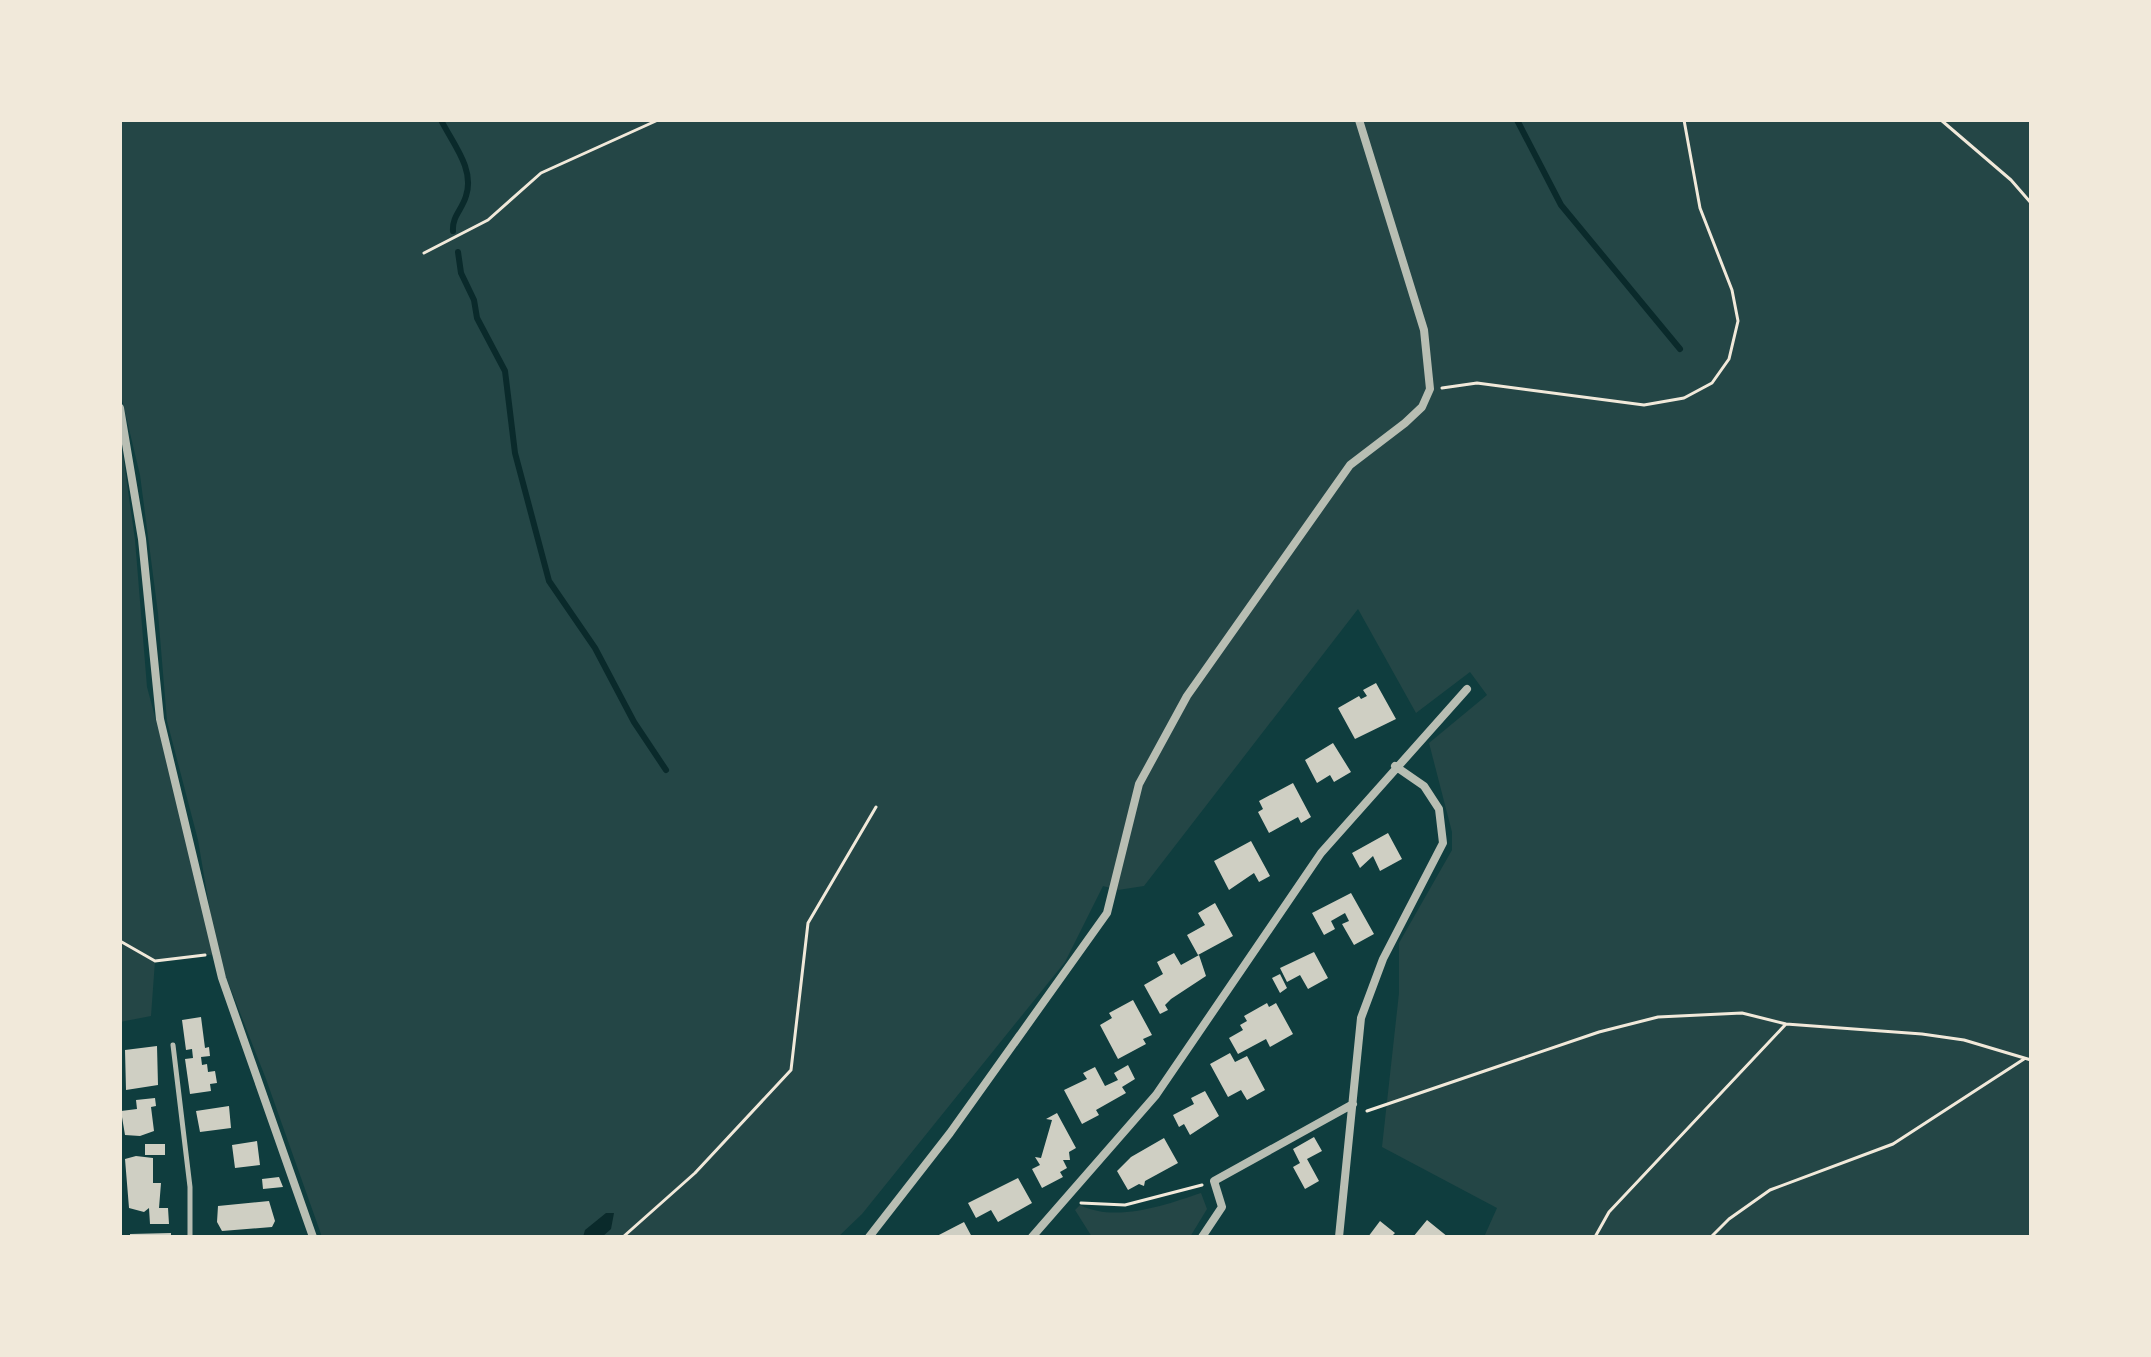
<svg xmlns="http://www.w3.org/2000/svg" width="2151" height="1357" viewBox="0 0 2151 1357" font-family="'Work Sans',sans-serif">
<rect width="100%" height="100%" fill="#0f3d3e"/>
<path fill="#244646" d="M 120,120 L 2031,120 L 2031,1237 L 1484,1237 L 1497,1208 L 1382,1147 L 1399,993 L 1399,943 L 1452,850 L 1452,832 L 1429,743 L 1487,695 L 1470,672 L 1416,713 L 1358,609 L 1144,886 L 1118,890 L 1103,886 L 1065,962 L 862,1214 L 838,1237 L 322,1237 L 266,1079 L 217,954 L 155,961 L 151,1016 L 120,1022 L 120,434 L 135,540 L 147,687 L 215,941 L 198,840 L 167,721 L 158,613 L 140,475 L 120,391 Z
M 1201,1193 L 1207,1209 L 1190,1237 L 1092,1237 L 1075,1210 L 1080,1205 C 1116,1223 1165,1205 1201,1193 Z"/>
<path fill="#0a2a2b" d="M 606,1213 L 614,1213 L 611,1229 L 602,1237 L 583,1237 L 585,1230 Z"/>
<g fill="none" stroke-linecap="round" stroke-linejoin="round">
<path stroke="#0a2a2b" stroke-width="6" d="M 441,120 C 453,144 475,169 466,196 C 462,210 452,216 453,231
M 1517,120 L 1561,205 L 1680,349
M 458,252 L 461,273 L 474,300 L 477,318 L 505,371 L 515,453 L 549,581 L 595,648 L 634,722 L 666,770"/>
</g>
<path fill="#cfcfc3" d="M 1376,683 L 1396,719 L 1355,739 L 1338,708 L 1359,696 L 1361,699 L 1367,696 L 1363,690 Z
M 1333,743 L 1351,772 L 1334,782 L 1330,775 L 1317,783 L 1305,760 Z
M 1293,783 L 1311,817 L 1301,823 L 1298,817 L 1269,833 L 1258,812 L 1263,809 L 1259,801 Z
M 1388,833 L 1402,859 L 1380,871 L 1373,856 L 1360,868 L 1352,853 Z
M 1251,841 L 1270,876 L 1259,882 L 1254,873 L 1229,890 L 1214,861 Z
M 1351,893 L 1374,934 L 1354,945 L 1342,924 L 1349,921 L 1345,913 L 1331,921 L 1335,929 L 1324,935 L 1312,913 Z
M 1215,903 L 1233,936 L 1198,955 L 1187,935 L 1205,925 L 1198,913 Z
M 1314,952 L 1328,978 L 1308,989 L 1300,975 L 1287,982 L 1280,968 Z
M 1174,953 L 1181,965 L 1199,955 L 1206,976 L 1171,999 L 1165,1005 L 1168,1010 L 1160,1014 L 1144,985 L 1163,974 L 1157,962 Z
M 1280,974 L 1287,988 L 1280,993 L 1272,978 Z
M 1133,1000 L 1152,1035 L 1143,1039 L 1146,1044 L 1118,1059 L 1100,1025 L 1112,1018 L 1109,1013 Z
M 1267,1003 L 1269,1007 L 1276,1003 L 1293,1034 L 1270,1047 L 1266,1039 L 1238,1054 L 1229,1038 L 1243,1030 L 1240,1025 L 1247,1021 L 1244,1016 Z
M 201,1017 L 205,1048 L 209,1047 L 210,1056 L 201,1057 L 202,1065 L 207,1064 L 208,1072 L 215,1071 L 217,1083 L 210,1084 L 211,1091 L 190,1094 L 185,1059 L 193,1058 L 192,1049 L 186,1050 L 182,1020 Z
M 157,1046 L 158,1085 L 126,1090 L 125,1050 Z
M 1230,1053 L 1235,1062 L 1247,1056 L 1265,1090 L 1247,1100 L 1241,1090 L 1228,1097 L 1210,1064 Z
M 1128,1065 L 1135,1079 L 1122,1087 L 1126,1093 L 1096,1110 L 1099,1115 L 1082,1124 L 1064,1090 L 1087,1079 L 1083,1073 L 1095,1067 L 1105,1086 L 1118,1080 L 1114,1073 Z
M 1205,1091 L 1219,1116 L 1190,1135 L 1184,1124 L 1179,1127 L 1173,1115 L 1194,1104 L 1191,1098 Z
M 155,1098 L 156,1106 L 151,1107 L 154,1131 L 140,1136 L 125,1135 L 121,1111 L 137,1109 L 136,1100 Z
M 229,1106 L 231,1128 L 200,1132 L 196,1111 Z
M 1057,1113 L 1076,1148 L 1069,1152 L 1070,1160 L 1063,1160 L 1067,1168 L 1060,1172 L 1063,1177 L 1042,1188 L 1032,1169 L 1040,1165 L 1035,1157 L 1041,1158 L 1052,1120 L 1046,1119 Z
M 1314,1137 L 1322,1151 L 1307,1159 L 1319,1181 L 1305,1189 L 1293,1167 L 1300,1163 L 1293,1149 Z
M 1164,1138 L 1178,1163 L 1145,1181 L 1144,1186 L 1139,1184 L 1128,1190 L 1117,1171 L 1131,1157 Z
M 257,1141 L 260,1165 L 235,1168 L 232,1145 Z
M 145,1144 L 165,1144 L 165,1155 L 145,1155 Z
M 136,1156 L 153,1158 L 153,1183 L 161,1183 L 159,1208 L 168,1208 L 169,1224 L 150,1224 L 149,1208 L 144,1212 L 129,1208 L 125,1159 Z
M 279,1177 L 283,1187 L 263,1189 L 262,1179 Z
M 1018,1178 L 1032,1203 L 998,1222 L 991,1210 L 976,1218 L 968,1203 Z
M 269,1201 L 275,1221 L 272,1227 L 222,1231 L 217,1222 L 218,1206 Z
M 1427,1220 L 1448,1237 L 1413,1237 Z
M 1380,1221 L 1395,1233 L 1391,1237 L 1368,1237 Z
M 964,1222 L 972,1237 L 935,1237 Z
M 171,1233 L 171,1237 L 130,1237 L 130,1234 Z"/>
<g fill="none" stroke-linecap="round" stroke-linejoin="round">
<path stroke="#f1e9da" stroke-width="3" d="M 1941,120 L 2011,180 L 2031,203
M 424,253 L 488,220 L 541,173 L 658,120
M 1442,388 L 1477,383 L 1644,405 L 1684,398 L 1712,383 L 1729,359 L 1738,321 L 1732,290 L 1700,208 L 1684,120
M 120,941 L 155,961 L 205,955
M 1367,1111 L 1599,1032 L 1658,1017 L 1742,1013 L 1786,1024 L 1922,1034 L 1964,1040 L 2031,1060
M 1081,1203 L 1125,1205 L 1202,1185
M 623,1237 L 695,1173 L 791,1070 L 808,923 L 876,807
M 1595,1237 L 1609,1212 L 1786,1024
M 1711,1237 L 1729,1219 L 1770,1190 L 1893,1144 L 2024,1059"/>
<path stroke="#b8beb3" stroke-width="5" d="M 173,1045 L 190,1187 L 190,1237"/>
<path stroke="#b8beb3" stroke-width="8" d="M 120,408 L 142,539 L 160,719 L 222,978 L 313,1237
M 869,1237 L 950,1133 L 1107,913 L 1139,784 L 1187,696 L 1350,465 L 1405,423 L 1422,407 L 1430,389 L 1424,330 L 1359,120
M 1032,1237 L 1156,1095 L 1321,853 L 1467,689
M 1202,1237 L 1222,1207 L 1214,1181 L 1353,1104
M 1339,1237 L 1361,1018 L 1383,959 L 1443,843 L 1439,809 L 1424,786 L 1395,766"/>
</g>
<rect width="2151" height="1357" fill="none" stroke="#f1e9da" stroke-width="244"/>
</svg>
